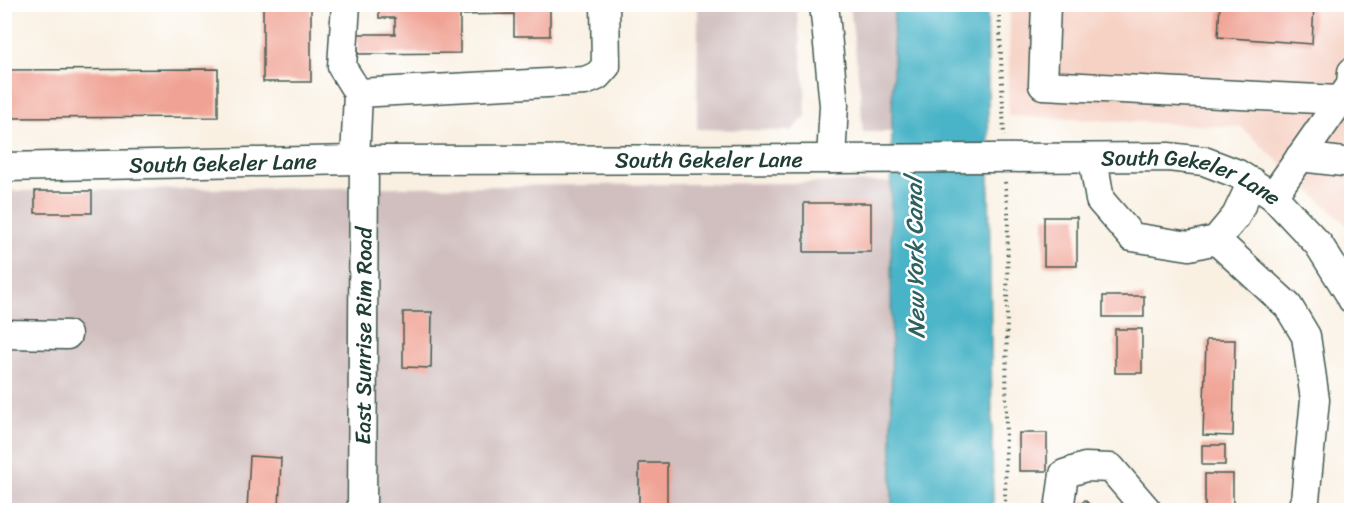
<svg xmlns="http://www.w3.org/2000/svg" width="1356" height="515" viewBox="0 0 1356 515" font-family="Sriracha,sans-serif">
<rect width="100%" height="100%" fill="#fff"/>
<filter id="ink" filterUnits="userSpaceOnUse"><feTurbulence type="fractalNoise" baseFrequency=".0167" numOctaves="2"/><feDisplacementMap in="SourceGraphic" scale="12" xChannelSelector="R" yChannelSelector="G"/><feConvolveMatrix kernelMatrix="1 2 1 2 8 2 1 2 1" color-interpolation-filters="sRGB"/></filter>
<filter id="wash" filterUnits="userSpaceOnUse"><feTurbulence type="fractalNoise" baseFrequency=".008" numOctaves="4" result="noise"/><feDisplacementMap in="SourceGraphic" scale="24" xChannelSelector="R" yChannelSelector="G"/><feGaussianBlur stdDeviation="1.35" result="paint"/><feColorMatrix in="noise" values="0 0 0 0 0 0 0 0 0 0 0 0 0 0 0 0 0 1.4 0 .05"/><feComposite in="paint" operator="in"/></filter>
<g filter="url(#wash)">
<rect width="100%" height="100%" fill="#f9f0e2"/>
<path fill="#f6d2c5" d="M 1010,5 L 1351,5 L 1351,231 L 1350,228 L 1241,127 L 1008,116 Z"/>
<path fill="#d1bfbf" d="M 698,5 L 796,5 L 805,90 L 806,117 L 791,131 L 697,129 Z
M 850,5 L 894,5 L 892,132 L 863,132 L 860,90 Z
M 891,182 L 892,510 L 5,510 L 4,191 Z"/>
<path fill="#49b4c7" stroke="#34787e" stroke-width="1.5" d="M 894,5 L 987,5 L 993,510 L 892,510 L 891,182 Z"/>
<g id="blocks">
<path fill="#f0a394" d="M 263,4 L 311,4 L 311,82 L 263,82 Z
M 379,4 L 550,4 L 550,36 L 514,36 L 514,14 L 460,15 L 460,53 L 358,54 L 358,34 L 395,34 L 395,18 L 379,18 Z
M 1220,4 L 1314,4 L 1312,44 L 1218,37 Z
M 218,69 L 218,117 L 4,118 L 4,70 Z
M 35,191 L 92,191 L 92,213 L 35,213 Z
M 804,203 L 871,203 L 871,252 L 804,252 Z
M 1044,217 L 1077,217 L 1077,266 L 1044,266 Z
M 1103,296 L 1144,296 L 1144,317 L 1103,317 Z
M 403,312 L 432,312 L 431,368 L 403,367 Z
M 1115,329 L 1142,329 L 1142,373 L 1115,373 Z
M 1206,340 L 1235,340 L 1233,436 L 1203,435 Z
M 1019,433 L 1047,433 L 1047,471 L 1019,471 Z
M 1202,445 L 1225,445 L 1225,465 L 1202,465 Z
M 250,456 L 281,458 L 279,510 L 247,510 Z
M 639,463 L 667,463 L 667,510 L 639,510 Z
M 1205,474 L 1233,474 L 1233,510 L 1205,510 Z
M 1085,500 L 1095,510 L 1075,510 Z"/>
</g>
</g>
<g filter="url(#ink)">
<use href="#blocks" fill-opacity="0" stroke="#40584e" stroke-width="1.5"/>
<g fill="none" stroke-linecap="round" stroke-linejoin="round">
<g stroke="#40584e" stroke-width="31">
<g id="minor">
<path d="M 346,4 L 342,67 L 358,93"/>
<path d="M 824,4 L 834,105 L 831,159"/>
<path d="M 1046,4 L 1043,85 L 1339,100"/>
<path d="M 1300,157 L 1352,163"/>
<path d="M 1093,158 L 1100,200 L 1132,237 L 1189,246 L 1216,240 L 1236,216 L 1252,182"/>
<path d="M 355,160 L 358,93 L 585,81 L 597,76 L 606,66 L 605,4"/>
<path id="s1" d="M 4,167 L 355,160 L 831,159 L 1168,157 L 1204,161 L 1238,174 L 1273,196 L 1319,245 L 1349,293 L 1352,299"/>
<path d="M 1273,196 L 1351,85 L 1352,72"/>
<path d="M 1216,240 L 1288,306 L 1306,336 L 1315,400 L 1305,500 L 1301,510"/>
<path d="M 4,334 L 67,335"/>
<path id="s2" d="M 362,510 L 364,160"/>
<path d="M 1059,510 L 1064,474 L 1085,467 L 1111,468 L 1147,510"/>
</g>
</g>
<path stroke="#40584e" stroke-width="4" stroke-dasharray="1.5 4.5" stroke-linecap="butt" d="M 999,4 L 1004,136
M 1005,182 L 1008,212 L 1005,510"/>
<use href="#minor" stroke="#fff" stroke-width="28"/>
</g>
</g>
<g text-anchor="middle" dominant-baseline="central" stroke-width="5" stroke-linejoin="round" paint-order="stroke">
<g font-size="22" fill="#1f3d34" stroke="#fff">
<text stroke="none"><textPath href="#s1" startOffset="705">South Gekeler Lane</textPath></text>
<text stroke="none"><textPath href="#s1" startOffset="219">South Gekeler Lane</textPath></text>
<text stroke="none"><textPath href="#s1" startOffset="1191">South Gekeler Lane</textPath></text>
<text stroke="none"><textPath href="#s2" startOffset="174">East Sunrise Rim Road</textPath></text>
</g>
<g font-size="24" font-style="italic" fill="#2c6160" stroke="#fff">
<text transform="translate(915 258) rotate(-91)">New York Canal</text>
</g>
</g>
<rect width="1356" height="515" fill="none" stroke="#fff" stroke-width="24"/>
</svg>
